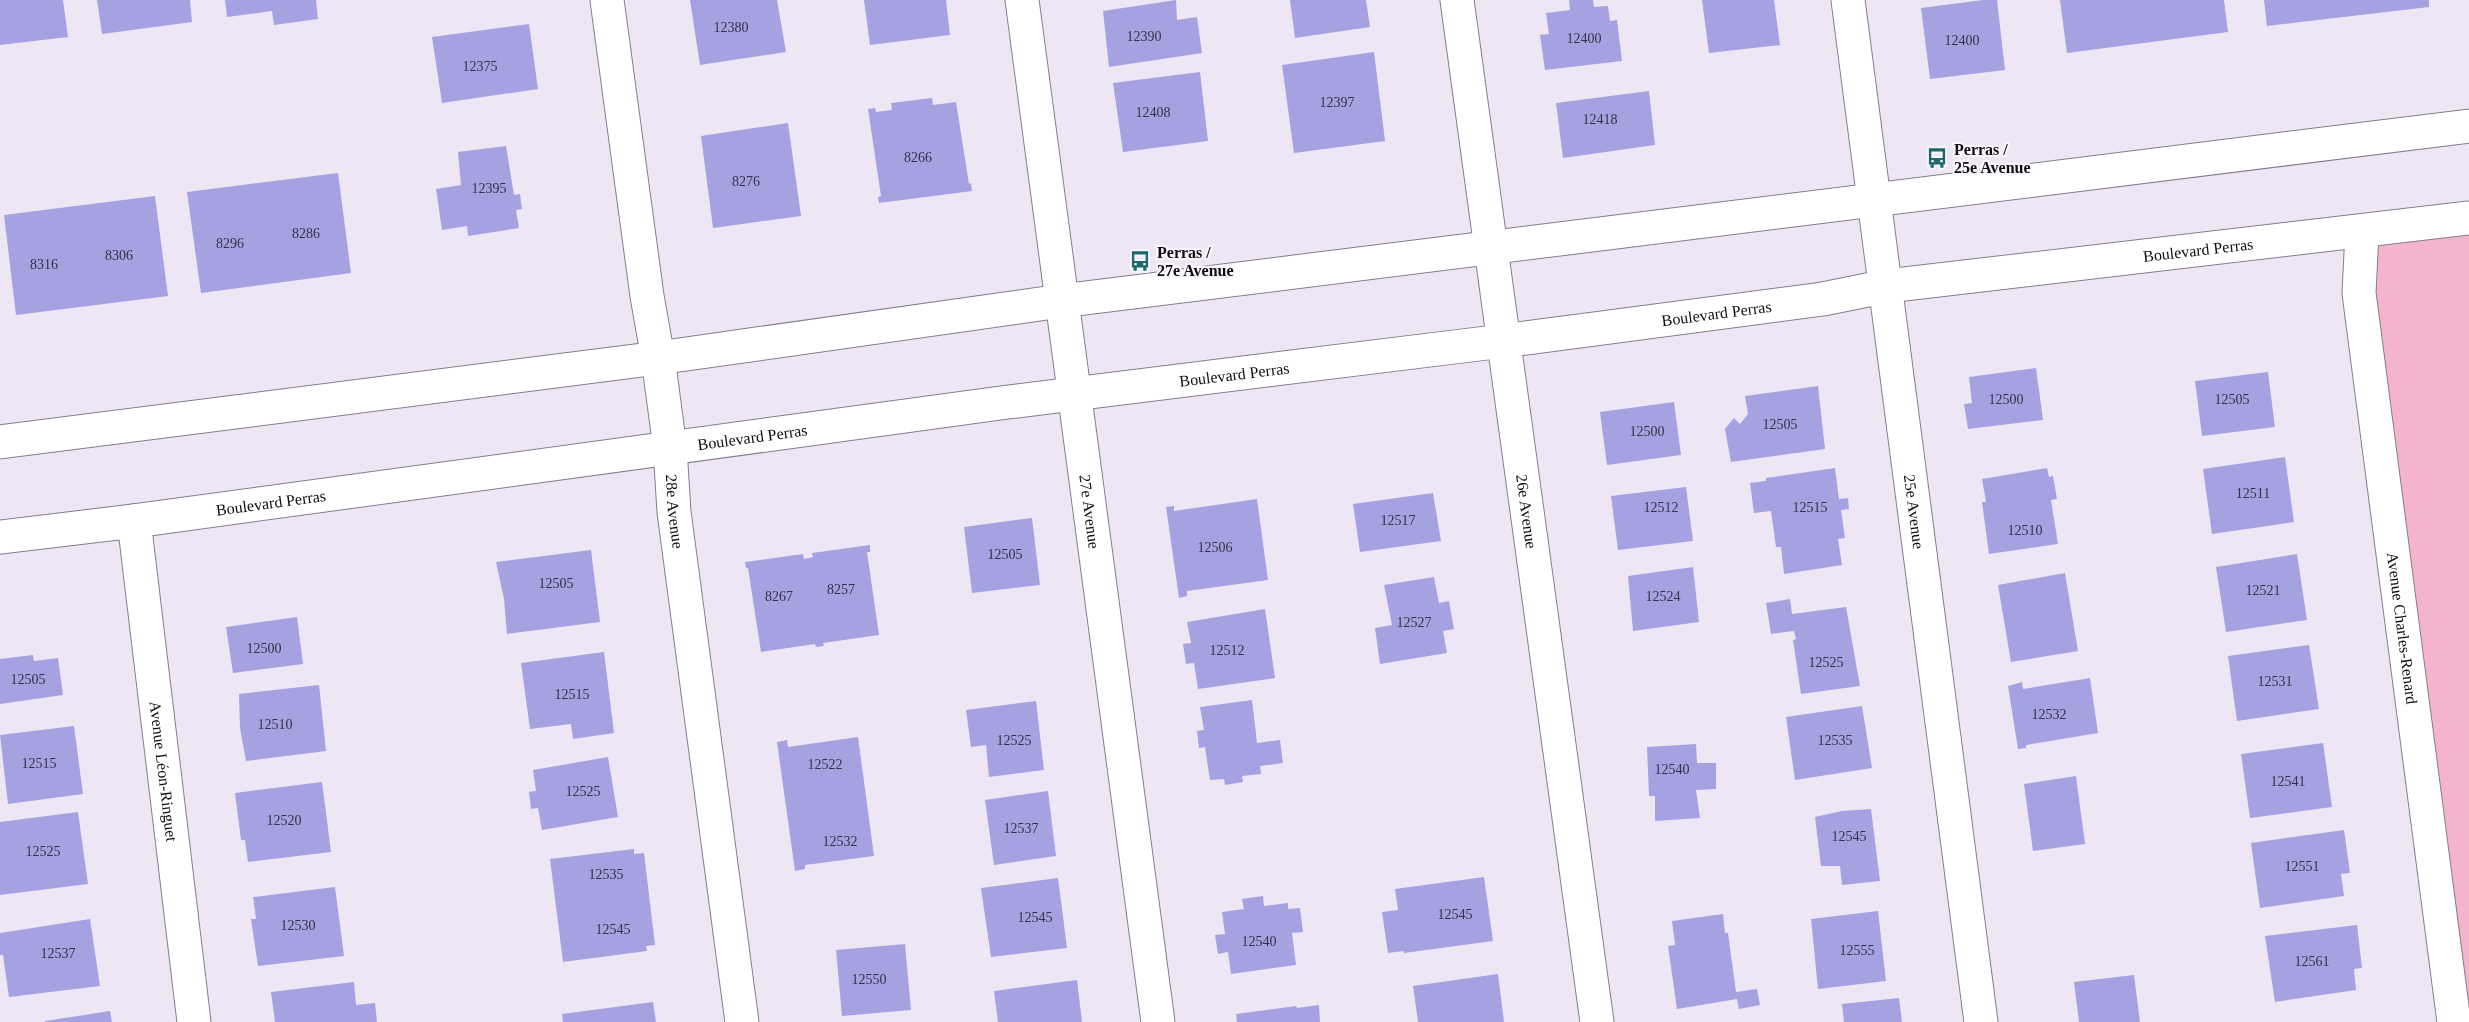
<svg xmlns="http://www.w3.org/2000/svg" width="2469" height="1022" viewBox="0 0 2469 1022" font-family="Georgia,serif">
<rect width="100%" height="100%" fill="#eee6f5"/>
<path fill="#f5b4ce" d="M 2469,218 L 2469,1022 L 2362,233 Z"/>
<path fill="#a5a2e2" d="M 0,0 L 63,0 L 68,37 L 0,45 Z
M 97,0 L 190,0 L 192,22 L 102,34 Z
M 225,0 L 316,0 L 318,19 L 274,25 L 272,11 L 227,17 Z
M 690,0 L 777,0 L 786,52 L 700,65 Z
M 864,0 L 946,0 L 950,35 L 870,45 Z
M 1176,0 L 1177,20 L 1197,17 L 1202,53 L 1109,67 L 1103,11 Z
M 1290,0 L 1366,0 L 1370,27 L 1295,38 Z
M 1569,0 L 1593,0 L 1594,7 L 1608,6 L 1610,21 L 1617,20 L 1622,61 L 1545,70 L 1540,35 L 1549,34 L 1546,13 L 1570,10 Z
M 1702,0 L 1774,0 L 1780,45 L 1709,53 Z
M 1983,0 L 1997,0 L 2005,70 L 1930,79 L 1921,8 Z
M 2060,0 L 2224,0 L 2228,32 L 2067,53 Z
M 2264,0 L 2429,0 L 2429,7 L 2267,26 Z
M 529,24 L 538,89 L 442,103 L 432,37 Z
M 1374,52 L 1385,141 L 1294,153 L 1282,65 Z
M 1200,72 L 1208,141 L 1123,152 L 1113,83 Z
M 1649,91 L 1655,145 L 1563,158 L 1556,103 Z
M 932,98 L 933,105 L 956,102 L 969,184 L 971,183 L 972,191 L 879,203 L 878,197 L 881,196 L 868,109 L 875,108 L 876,112 L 892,110 L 891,103 Z
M 788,123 L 801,216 L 713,228 L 701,136 Z
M 506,146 L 514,195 L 520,194 L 522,209 L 516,210 L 519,228 L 468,236 L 467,226 L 442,230 L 436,189 L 461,185 L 458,152 Z
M 338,173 L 351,273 L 201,293 L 187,192 Z
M 155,196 L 168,296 L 16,315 L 4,215 Z
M 2036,368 L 2043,420 L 1968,429 L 1964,404 L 1972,403 L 1969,377 Z
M 2268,372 L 2275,427 L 2202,436 L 2195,381 Z
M 1818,386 L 1825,449 L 1731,462 L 1725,429 L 1734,418 L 1740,424 L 1748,414 L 1745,396 Z
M 1674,402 L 1681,455 L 1607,465 L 1600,412 Z
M 2285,457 L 2294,522 L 2212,534 L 2203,469 Z
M 1835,468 L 1839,499 L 1848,498 L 1849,509 L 1841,510 L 1845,538 L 1838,539 L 1842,565 L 1784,574 L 1781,547 L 1776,547 L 1771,511 L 1754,513 L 1750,483 L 1766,481 L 1766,478 Z
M 2047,468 L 2049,477 L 2053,476 L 2057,499 L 2051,500 L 2058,544 L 1989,554 L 1982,502 L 1986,502 L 1982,479 Z
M 1686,487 L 1693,541 L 1618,550 L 1611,496 Z
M 1433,493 L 1441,541 L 1360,552 L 1353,504 Z
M 1257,499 L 1268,580 L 1187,591 L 1187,596 L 1179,598 L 1166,507 L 1174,506 L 1174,511 Z
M 1032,518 L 1040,585 L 972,593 L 964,527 Z
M 870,545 L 870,552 L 867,552 L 879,635 L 823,643 L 824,646 L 816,647 L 815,644 L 761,652 L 748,568 L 746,568 L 745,562 L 803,554 L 804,559 L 813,557 L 812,553 Z
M 591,550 L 600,622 L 507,634 L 504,599 L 496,562 Z
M 2297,554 L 2307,620 L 2226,632 L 2216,567 Z
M 1693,567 L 1699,622 L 1633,631 L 1628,576 Z
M 2065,573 L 2078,651 L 2011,662 L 1998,585 Z
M 1434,577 L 1439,603 L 1449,601 L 1454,629 L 1443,631 L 1447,653 L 1380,664 L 1375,628 L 1392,625 L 1384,585 Z
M 1790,599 L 1792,614 L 1846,607 L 1860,686 L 1801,694 L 1793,640 L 1796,639 L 1794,631 L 1771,634 L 1766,603 Z
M 1265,609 L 1275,678 L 1198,689 L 1194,663 L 1186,664 L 1183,644 L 1191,643 L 1187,622 Z
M 297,617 L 303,664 L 233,673 L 226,627 Z
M 2309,645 L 2319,709 L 2237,721 L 2228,656 Z
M 604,652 L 614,733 L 573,739 L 571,724 L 530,729 L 521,663 Z
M 33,655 L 34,661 L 58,658 L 63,695 L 0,704 L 0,659 Z
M 2090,678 L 2098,733 L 2026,745 L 2026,748 L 2018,749 L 2008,686 L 2022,682 L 2023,689 Z
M 319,685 L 326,751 L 246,761 L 240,728 L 239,694 Z
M 1252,700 L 1257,743 L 1280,740 L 1283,763 L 1260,766 L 1261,774 L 1242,776 L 1243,782 L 1225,785 L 1224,779 L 1210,780 L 1205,747 L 1199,748 L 1197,731 L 1204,730 L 1200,707 Z
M 1036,701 L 1044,770 L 989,777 L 986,745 L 971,747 L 966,710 Z
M 1862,706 L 1872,768 L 1795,780 L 1786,717 Z
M 74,726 L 83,794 L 8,804 L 0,735 Z
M 858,737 L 874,856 L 805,865 L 805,869 L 795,871 L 777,742 L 787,740 L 788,747 Z
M 2323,743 L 2332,807 L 2250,818 L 2241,754 Z
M 1696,744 L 1697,763 L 1716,763 L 1716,789 L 1696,790 L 1700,818 L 1655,821 L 1655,796 L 1649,796 L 1647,747 Z
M 608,757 L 618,817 L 542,830 L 538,808 L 531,809 L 529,792 L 536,791 L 533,770 Z
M 2076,776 L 2085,844 L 2033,851 L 2024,784 Z
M 322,782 L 331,852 L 248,862 L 245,840 L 241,840 L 235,793 Z
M 1048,791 L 1056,856 L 994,865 L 985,800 Z
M 1871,809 L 1880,881 L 1842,885 L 1840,866 L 1821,866 L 1815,817 L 1842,811 Z
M 78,812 L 88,884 L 0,895 L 0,822 Z
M 2344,830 L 2350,873 L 2341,874 L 2344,896 L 2260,908 L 2251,843 Z
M 634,849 L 634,854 L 644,853 L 655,945 L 646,946 L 647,951 L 563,962 L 550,859 Z
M 1484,877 L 1493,941 L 1404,953 L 1403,951 L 1388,953 L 1382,912 L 1398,910 L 1395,889 Z
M 1058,878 L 1067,948 L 991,957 L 981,888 Z
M 335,887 L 344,956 L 258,966 L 251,919 L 256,919 L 253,897 Z
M 1263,896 L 1264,906 L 1288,903 L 1288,909 L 1300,908 L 1303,932 L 1292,933 L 1296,965 L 1231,974 L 1228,952 L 1218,954 L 1215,935 L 1225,934 L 1222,912 L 1244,909 L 1242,899 Z
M 1878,911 L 1886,981 L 1818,989 L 1811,919 Z
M 1723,914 L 1725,933 L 1728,933 L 1736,992 L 1757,989 L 1760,1005 L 1739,1009 L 1737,999 L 1677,1009 L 1668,946 L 1675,945 L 1672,921 Z
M 90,919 L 100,986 L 9,997 L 3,955 L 0,955 L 0,933 Z
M 2357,925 L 2362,968 L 2354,969 L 2356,990 L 2275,1002 L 2265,936 Z
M 905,944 L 911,1010 L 842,1016 L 836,950 Z
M 1498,974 L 1504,1022 L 1418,1022 L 1413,986 Z
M 2134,975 L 2140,1022 L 2079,1022 L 2074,982 Z
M 1077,980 L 1082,1022 L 998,1022 L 994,991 Z
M 354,982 L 356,1005 L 375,1003 L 377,1022 L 275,1022 L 271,992 Z
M 1899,998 L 1902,1022 L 1844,1022 L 1842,1004 Z
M 653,1002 L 656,1022 L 563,1022 L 562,1014 Z
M 1319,1005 L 1320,1022 L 1237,1022 L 1236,1014 L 1296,1006 L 1297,1008 Z
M 110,1011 L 112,1022 L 45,1022 L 45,1021 Z"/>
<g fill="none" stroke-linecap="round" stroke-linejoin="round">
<g stroke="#847e8b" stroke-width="35">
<g id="minor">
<path id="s1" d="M 607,0 L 647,296 L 658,358 L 670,448 L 674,512 L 742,1022"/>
<path id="s2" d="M 1022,0 L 1158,1022"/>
<path id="s3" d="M 1457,0 L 1597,1022"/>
<path id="s4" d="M 1848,0 L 1981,1022"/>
<path id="s5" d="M 2362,233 L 2359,293 L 2454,1022"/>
<path id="s6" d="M 134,521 L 194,1022"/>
</g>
</g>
<g stroke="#847e8b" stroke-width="35">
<g id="major">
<path d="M 0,442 L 658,358 L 1061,301 L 2469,126"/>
<path id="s7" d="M 0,537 L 134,521 L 1008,402 L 1503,341 L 1823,299 L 1887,286 L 2469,218"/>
</g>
</g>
<use href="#minor" stroke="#fff" stroke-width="33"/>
<use href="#major" stroke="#fff" stroke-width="33"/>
</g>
<defs>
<g id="bus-bare" transform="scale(1.62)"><path d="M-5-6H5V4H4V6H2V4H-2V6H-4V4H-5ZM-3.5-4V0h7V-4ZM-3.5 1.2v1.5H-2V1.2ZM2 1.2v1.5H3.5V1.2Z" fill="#1d6a6b" stroke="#f9f5fe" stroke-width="2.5" paint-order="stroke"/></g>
</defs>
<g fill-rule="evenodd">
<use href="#bus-bare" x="1937" y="158"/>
<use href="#bus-bare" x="1140" y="261"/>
</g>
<g text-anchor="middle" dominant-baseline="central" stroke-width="4.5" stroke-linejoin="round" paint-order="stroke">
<g font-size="14" fill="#343245">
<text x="731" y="27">12380</text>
<text x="1144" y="36">12390</text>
<text x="1584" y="38">12400</text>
<text x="1962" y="40">12400</text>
<text x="480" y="66">12375</text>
<text x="1337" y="102">12397</text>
<text x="1153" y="112">12408</text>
<text x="1600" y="119">12418</text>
<text x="918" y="157">8266</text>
<text x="746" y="181">8276</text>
<text x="489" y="188">12395</text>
<text x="306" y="233">8286</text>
<text x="230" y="243">8296</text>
<text x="119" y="255">8306</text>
<text x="44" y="264">8316</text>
<text x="2006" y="399">12500</text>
<text x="2232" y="399">12505</text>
<text x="1780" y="424">12505</text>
<text x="1647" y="431">12500</text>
<text x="2253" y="493">12511</text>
<text x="1661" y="507">12512</text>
<text x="1810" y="507">12515</text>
<text x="1398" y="520">12517</text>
<text x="2025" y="530">12510</text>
<text x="1215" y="547">12506</text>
<text x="1005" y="554">12505</text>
<text x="556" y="583">12505</text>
<text x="841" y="589">8257</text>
<text x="2263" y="590">12521</text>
<text x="779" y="596">8267</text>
<text x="1663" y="596">12524</text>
<text x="1414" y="622">12527</text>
<text x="264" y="648">12500</text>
<text x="1227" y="650">12512</text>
<text x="1826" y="662">12525</text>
<text x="28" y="679">12505</text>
<text x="2275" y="681">12531</text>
<text x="572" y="694">12515</text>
<text x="2049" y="714">12532</text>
<text x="275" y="724">12510</text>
<text x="1014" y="740">12525</text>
<text x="1835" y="740">12535</text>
<text x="39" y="763">12515</text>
<text x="825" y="764">12522</text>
<text x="1672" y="769">12540</text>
<text x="2288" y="781">12541</text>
<text x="583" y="791">12525</text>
<text x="284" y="820">12520</text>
<text x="1021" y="828">12537</text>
<text x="1849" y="836">12545</text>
<text x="840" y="841">12532</text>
<text x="43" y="851">12525</text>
<text x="2302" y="866">12551</text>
<text x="606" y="874">12535</text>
<text x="1455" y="914">12545</text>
<text x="1035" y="917">12545</text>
<text x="298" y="925">12530</text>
<text x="613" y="929">12545</text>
<text x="1259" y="941">12540</text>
<text x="1857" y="950">12555</text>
<text x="58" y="953">12537</text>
<text x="2312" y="961">12561</text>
<text x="869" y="979">12550</text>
</g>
<g font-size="16" font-weight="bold" fill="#0f0c11" stroke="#f9f5fe" text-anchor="start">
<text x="1954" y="149">Perras /<tspan x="1954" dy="18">25e Avenue</tspan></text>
<text x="1157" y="252">Perras /<tspan x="1157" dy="18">27e Avenue</tspan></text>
</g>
<g font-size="16" fill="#0f0c11" stroke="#f9f5fe">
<text stroke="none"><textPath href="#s7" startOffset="2217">Boulevard Perras</textPath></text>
<text stroke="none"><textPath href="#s7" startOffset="1731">Boulevard Perras</textPath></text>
<text stroke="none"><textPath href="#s7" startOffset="1245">Boulevard Perras</textPath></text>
<text stroke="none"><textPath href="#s7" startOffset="759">Boulevard Perras</textPath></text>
<text stroke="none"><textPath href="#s7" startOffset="273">Boulevard Perras</textPath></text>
<text stroke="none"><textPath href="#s1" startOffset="516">28e Avenue</textPath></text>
<text stroke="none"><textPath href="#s2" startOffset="516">27e Avenue</textPath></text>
<text stroke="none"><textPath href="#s3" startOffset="516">26e Avenue</textPath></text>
<text stroke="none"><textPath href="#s4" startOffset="516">25e Avenue</textPath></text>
<text stroke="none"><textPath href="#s5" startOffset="398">Avenue Charles-Renard</textPath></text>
<text stroke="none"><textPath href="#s6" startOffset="252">Avenue Léon-Ringuet</textPath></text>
</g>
</g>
</svg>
